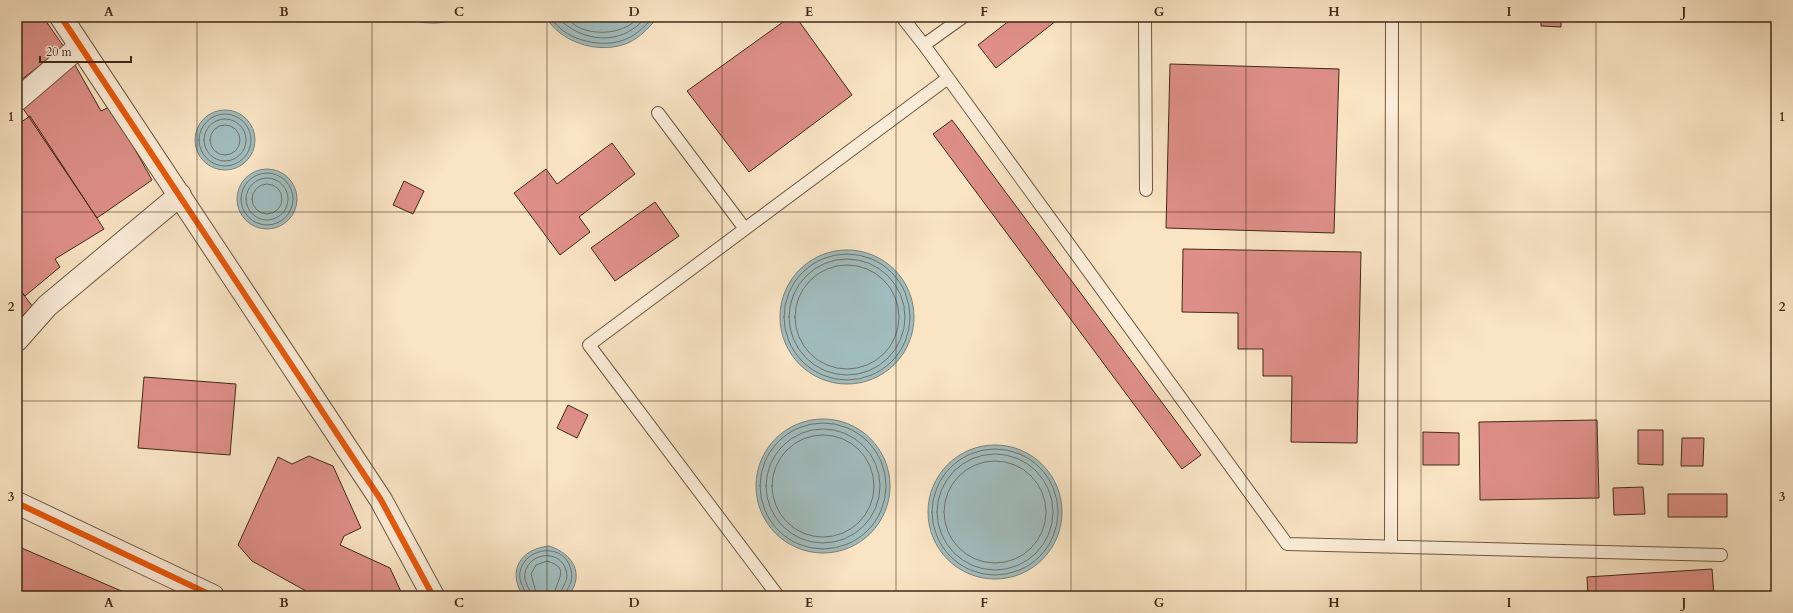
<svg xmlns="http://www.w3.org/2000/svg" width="1793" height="613" viewBox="0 0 1793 613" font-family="Cardo,serif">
<rect width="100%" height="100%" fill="#f9e4c4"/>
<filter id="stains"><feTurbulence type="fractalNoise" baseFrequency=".005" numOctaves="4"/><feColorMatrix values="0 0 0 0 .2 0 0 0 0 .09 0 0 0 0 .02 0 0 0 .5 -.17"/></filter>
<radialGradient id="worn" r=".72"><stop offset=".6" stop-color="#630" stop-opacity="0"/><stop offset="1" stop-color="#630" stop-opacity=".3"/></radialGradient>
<path fill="#a1bcbd" stroke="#7a817a" d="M 401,17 L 458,17 C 439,27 420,23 401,17 Z
M 546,17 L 658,17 C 648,29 637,41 622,45 C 596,53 560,42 546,17 Z
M195 140a30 30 0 1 1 60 0a30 30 0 1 1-60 0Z
M237 199a30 30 0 1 1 60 0a30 30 0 1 1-60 0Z
M780 317a67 67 0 1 1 134 0a67 67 0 1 1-134 0Z
M756 486a67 67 0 1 1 134 0a67 67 0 1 1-134 0Z
M928 512a67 67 0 1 1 134 0a67 67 0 1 1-134 0Z
M 549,546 C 572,553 586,574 568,596 L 523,596 C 507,571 520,549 549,546 Z"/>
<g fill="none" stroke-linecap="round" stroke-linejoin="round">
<path stroke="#707269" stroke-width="1" d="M 551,17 C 562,39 598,48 621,41 C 634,37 644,28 653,17
M 557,17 C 582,43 622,47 646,17
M 566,17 C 569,20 574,25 578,27 C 596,36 625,34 639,17
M199 140a26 26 0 1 1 52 0a26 26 0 1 1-52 0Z
M204 140a21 21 0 1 1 42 0a21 21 0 1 1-42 0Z
M210 140a15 15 0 1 1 30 0a15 15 0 1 1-30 0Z
M241 199a26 26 0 1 1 52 0a26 26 0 1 1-52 0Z
M246 199a21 21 0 1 1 42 0a21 21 0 1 1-42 0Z
M252 199a15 15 0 1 1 30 0a15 15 0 1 1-30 0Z
M784 317a63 63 0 1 1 126 0a63 63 0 1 1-126 0Z
M789 317a58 58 0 1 1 116 0a58 58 0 1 1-116 0Z
M795 317a52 52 0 1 1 104 0a52 52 0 1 1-104 0Z
M760 486a63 63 0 1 1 126 0a63 63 0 1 1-126 0Z
M766 486a57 57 0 1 1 114 0a57 57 0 1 1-114 0Z
M772 486a51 51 0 1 1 102 0a51 51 0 1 1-102 0Z
M932 512a63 63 0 1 1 126 0a63 63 0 1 1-126 0Z
M937 512a58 58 0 1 1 116 0a58 58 0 1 1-116 0Z
M944 512a51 51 0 1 1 102 0a51 51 0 1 1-102 0Z
M 526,596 C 525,588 518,582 520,572 C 525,546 565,542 571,570 C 574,584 567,586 565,596
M 531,596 C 530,588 523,581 525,573 C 529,552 560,549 566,570 C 570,581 561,586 560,596
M 537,596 L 531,574 L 536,565 L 547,561 C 572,568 555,581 554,596"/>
</g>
<path fill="#de8f88" stroke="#402915" d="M 17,17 L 43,17 L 64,47 L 17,83 Z
M 790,17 L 796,17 L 852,95 L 749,172 L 687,91 Z
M 1014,17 L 1061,17 L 996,68 L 978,45 Z
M 1541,17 L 1561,17 L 1561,27 L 1541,26 Z
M 1170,64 L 1339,69 L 1334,233 L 1166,228 Z
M 75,65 L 101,111 L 111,106 L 152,180 L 97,218 L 22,107 Z
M 30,116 L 104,229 L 55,259 L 60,267 L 25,296 L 17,286 L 17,125 Z
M 952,120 L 1201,455 L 1182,469 L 933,134 Z
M 612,143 L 635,174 L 579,217 L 590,232 L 560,255 L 514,193 L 546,169 L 557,184 Z
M 404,181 L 424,191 L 413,214 L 393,205 Z
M 655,202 L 679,236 L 615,281 L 591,248 Z
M 1183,249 L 1361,252 L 1357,443 L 1291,442 L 1292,376 L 1263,376 L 1263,349 L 1238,349 L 1238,313 L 1182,312 Z
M 17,286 L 33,307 L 17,320 Z
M 144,377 L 236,384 L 230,455 L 138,448 Z
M 568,405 L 588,415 L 577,438 L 557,428 Z
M 1597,420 L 1599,498 L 1480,500 L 1479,422 Z
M 1638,430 L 1663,430 L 1663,465 L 1638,464 Z
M 1423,432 L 1459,433 L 1459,465 L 1423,465 Z
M 1682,438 L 1704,438 L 1703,466 L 1681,466 Z
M 309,456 L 333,466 L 361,528 L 344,536 L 340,545 L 390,568 L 403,596 L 315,596 L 252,561 L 238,545 L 278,457 L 292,464 Z
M 1643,487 L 1645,514 L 1614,515 L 1613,488 Z
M 1668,494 L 1727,494 L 1727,517 L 1668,517 Z
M 17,546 L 133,596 L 17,596 Z
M 1712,569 L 1714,596 L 1588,596 L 1587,577 Z"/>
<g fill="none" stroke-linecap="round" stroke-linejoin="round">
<g stroke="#6e5841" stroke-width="14">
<path id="service" d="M 902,17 L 924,45
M 963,17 L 924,45 L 1287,544 L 1721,555
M 1145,17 L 1146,190
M 658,113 L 745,229
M 1391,547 L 1392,17
M 778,596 L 589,345 L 948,78"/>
</g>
<g stroke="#6e5841" stroke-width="24">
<path id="minor" d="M 61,17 L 381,500 L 433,596
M 17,100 L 80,46
M 17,340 L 47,306 L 180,195"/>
</g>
<g stroke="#6e5841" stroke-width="24">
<path id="tertiary" d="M 17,503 L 213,596"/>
</g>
<use href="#service" stroke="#fbedd9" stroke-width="12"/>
<use href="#minor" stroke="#fbedd9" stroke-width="22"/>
<use href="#tertiary" stroke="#fbedd9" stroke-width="22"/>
<g stroke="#fbedd9" stroke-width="8">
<path id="cycleway" d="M 61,17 L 381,500 L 433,596
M 17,503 L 213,596"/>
</g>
<use href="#cycleway" stroke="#e8590c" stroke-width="6"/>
</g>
<path fill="none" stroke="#402915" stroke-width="1" stroke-opacity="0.55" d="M 197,17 L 197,596M 372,17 L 372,596M 547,17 L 547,596M 722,17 L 722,596M 896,17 L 896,596M 1071,17 L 1071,596M 1246,17 L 1246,596M 1421,17 L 1421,596M 1596,17 L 1596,596M 17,212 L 1776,212M 17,401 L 1776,401"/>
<rect width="1793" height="613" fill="none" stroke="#f9e4c4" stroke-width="44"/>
<path d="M40 56v6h91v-6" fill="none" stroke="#402915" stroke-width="2"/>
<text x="46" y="56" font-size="12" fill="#402915" stroke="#fbedd9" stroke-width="3" paint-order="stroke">20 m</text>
<rect x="22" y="22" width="1749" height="569" fill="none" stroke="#402915" stroke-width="1.5"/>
<g font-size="13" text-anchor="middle" font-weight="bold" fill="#402915">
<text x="109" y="16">A</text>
<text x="284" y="16">B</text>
<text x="459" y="16">C</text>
<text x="634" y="16">D</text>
<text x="809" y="16">E</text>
<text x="984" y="16">F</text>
<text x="1159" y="16">G</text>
<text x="1334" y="16">H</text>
<text x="1509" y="16">I</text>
<text x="1684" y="16">J</text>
<text x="11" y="121">1</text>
<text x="1782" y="121">1</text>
<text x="11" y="311">2</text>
<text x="1782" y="311">2</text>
<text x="11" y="501">3</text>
<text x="1782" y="501">3</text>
<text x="109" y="607">A</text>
<text x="284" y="607">B</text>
<text x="459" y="607">C</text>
<text x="634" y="607">D</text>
<text x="809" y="607">E</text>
<text x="984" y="607">F</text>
<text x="1159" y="607">G</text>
<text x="1334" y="607">H</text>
<text x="1509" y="607">I</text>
<text x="1684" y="607">J</text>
</g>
<rect width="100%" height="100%" filter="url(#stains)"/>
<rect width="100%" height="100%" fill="url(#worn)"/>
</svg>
